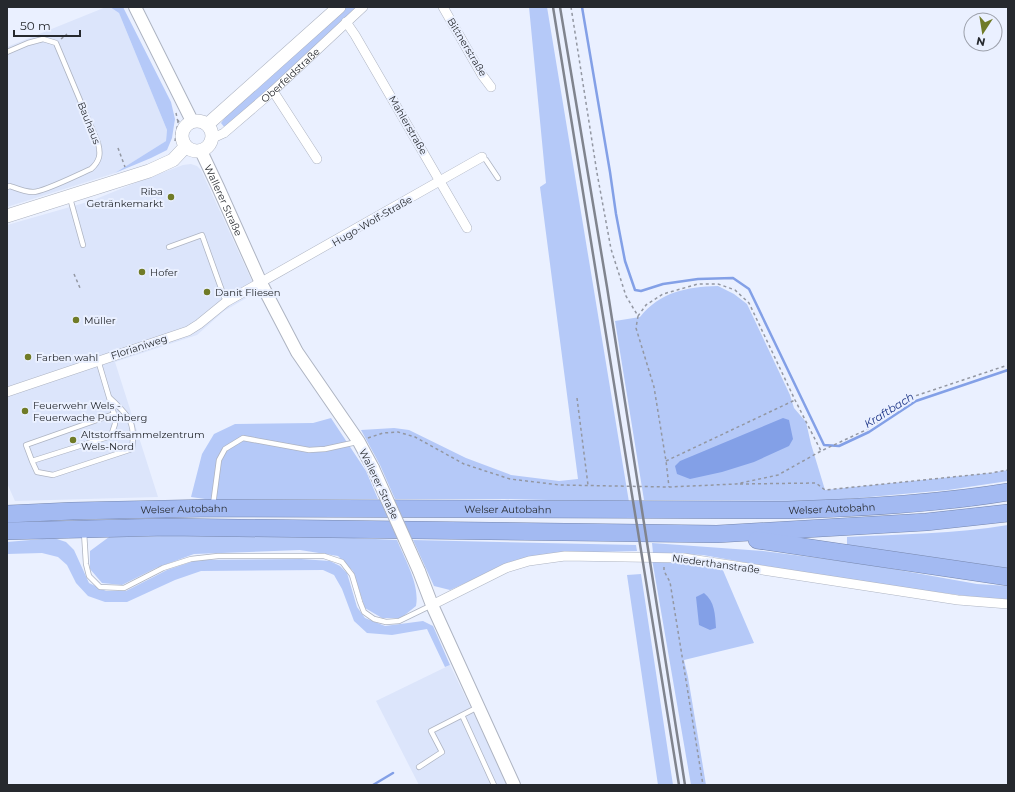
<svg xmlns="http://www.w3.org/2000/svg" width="1015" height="792" viewBox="0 0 1015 792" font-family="Montserrat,sans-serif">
<rect width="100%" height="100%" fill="#eaf0ff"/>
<path fill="#dce5fb" d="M 106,7 L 110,7 L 119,13 L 167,130 L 166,141 L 115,173 L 7,207 L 7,47 Z
M 191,164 L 197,166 L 201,170 L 257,292 L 224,311 L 197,335 L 115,362 L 158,497 L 15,501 L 7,483 L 7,225 L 91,201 L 135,183 L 183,165 Z
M 450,665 L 508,785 L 419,785 L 376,701 Z"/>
<path fill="#b5c9f8" d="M 110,7 L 123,7 L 171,102 L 175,119 L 172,138 L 167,150 L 151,158 L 115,173 L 166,141 L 167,130 L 119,13 Z
M 345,7 L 359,7 L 316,49 L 225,128 L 221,123 L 235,105 Z
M 529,7 L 547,7 L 629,502 L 504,499 L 395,499 L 380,465 L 361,430 L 394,428 L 409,430 L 466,458 L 511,475 L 559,481 L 578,479 L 540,187 L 546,183 Z
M 718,286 L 734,294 L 747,304 L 790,395 L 794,408 L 806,422 L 811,444 L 825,490 L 991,473 L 1008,470 L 1008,481 L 948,490 L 824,501 L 644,500 L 615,321 L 640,317 C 660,292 686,287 718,286 Z
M 331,418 L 366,471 L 378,499 L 205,499 L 191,497 L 202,454 L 214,434 L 235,424 L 313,423 Z
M 1008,525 L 1008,570 L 847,545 L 847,537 C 900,534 955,534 1008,525 Z
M 267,534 L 397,540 C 405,560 420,584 416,606 L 401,618 L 382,618 L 365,608 L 353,571 L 338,556 L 300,550 L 194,554 L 156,568 L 122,585 L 102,583 L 90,569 L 90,551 L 109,537 Z
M 54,538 L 66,542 L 74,550 L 89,583 L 106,591 L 126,591 L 167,570 L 197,560 L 301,559 L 330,561 L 340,566 L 347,573 L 357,607 L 365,618 L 385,626 L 423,621 L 433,626 L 450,665 L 445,667 L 427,629 L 392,635 L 367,633 L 354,621 L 342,589 L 334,575 L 323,570 L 201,571 L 175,580 L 127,602 L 105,602 L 88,596 L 76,583 L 67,565 L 58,557 L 42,553 L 7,554 L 7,542 Z
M 413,540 L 636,545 L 637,551 L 557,553 L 516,560 L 450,590 L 434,586 Z
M 652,543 L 763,551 L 865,564 L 977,584 L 1008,586 L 1008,600 L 967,596 L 858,582 L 703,555 L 653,553 Z
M 652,559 L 671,559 L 722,568 L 754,643 L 684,660 L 688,677 L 706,785 L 691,785 Z
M 641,574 L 673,785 L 658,785 L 627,575 Z"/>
<path fill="#83a0e7" d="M 783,418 L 789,420 L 793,439 L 789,446 L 754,462 L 722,472 L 690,479 L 677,474 L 675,466 L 680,461 Z
M 704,593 C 715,602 715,614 716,628 L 710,630 L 699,625 L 696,597 Z"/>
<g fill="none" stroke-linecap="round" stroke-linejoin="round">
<path stroke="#83a0e7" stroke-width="2.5" d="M 582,7 L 610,172 L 616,214 L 625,261 L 635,290 L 641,291 L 663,284 L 698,279 L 733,278 L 749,289 L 824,445 L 839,446 L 869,432 L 916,401 L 1008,370
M 373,785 L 393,773"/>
<g stroke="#aeb4c2" stroke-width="6">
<path id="service" d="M 7,52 L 28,43 L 43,39 L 56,43 L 98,143 C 101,154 100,161 91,169 C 79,174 44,192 33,192 C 25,192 18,189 10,186 L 7,187
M 482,157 L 486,160 L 498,178
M 70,198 L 83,245
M 169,247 L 202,235 L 226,302
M 98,360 L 114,414 L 115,424 L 111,436 L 32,461 L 26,445 L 114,414
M 32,461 L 37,472 L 53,475 L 132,449 C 136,420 128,416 109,397
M 213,505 L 219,460 L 225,449 L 243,438 L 309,450 L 325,449 L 357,442
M 84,532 L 86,564 L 89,576 L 100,587 L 124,588 L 163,568 L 191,559 L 218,556 L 324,556 L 342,562 L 352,575 L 360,602 L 364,612 L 374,619 L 386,622 L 399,621 L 432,605
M 462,715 L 494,785
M 419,767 L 442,752 L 431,731 L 478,707"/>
</g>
<g stroke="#aeb4c2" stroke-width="10">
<g id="minor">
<path d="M 443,7 L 482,75 L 491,87"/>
<path d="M 346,22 L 355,35 L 467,228"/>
<path d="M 273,91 L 317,159"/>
<path id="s1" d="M 213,138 L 224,133 L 273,91 L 363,7"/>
<path d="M 7,392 L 188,331 L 199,324 L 226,302 L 482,157"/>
<path d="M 432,605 L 506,568 L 529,561 L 565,556 L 684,558 L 958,600 L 1008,604"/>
</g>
</g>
<g stroke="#aeb4c2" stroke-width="14">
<g id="tertiary">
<path d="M 135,7 L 192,121"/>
<path id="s2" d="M 201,151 L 218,187 L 261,283 L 297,352 L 359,442 L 373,468"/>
<path d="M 419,571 L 432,605 L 514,785"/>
</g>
</g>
<g stroke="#aeb4c2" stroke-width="14">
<path id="secondary" d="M182 136a15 15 0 1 1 30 0a15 15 0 1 1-30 0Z
M 208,124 L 339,7
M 7,216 L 149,171 L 173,160 L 186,146"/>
</g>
<g stroke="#7787ad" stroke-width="18">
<g id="motorway">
<path id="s3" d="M 7,514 L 72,511 L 212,508 L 788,510 C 862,508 935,504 1008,492"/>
<path d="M 7,531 L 167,527 L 717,534 L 926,522 L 1008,513"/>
<path d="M 757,540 L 1008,577"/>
</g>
</g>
<path stroke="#9397a2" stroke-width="1.5" stroke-dasharray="3 3" stroke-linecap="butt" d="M 571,7 L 597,173 L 611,249 L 626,296 L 638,316 L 636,328 L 654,387 L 666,461 L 669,487
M 61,39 L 67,34
M 176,113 L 178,122
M 175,141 L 178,122 L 180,120
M 118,148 L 125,167
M 74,274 L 80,288
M 638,316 L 646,305 L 663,294 L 698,284 L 718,284 L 735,290 L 749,303 L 795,400 L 821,451
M 577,398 L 588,485
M 368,438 L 383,433 L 398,432 L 415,437 L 464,464 L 510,479 L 560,485 L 669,487 L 736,484 L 778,475 L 821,451 L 868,429 L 915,396 L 1008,365
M 666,461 L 795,400
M 740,484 L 816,483 L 825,490 L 991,473 L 1008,470
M 664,567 L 664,571 L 670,582 L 703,785"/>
<use href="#service" stroke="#fff" stroke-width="4.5"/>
<use href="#minor" stroke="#fff" stroke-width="9"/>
<use href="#tertiary" stroke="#fff" stroke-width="12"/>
<use href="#secondary" stroke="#fff" stroke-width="13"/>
<use href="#motorway" stroke="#a3baf2" stroke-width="17"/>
<path stroke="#80848e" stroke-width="2.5" d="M 553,7 L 679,785
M 560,7 L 607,287 L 685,785"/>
<g stroke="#aeb4c2" stroke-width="14" stroke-linecap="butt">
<path id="tertiary-bridge" d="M 373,468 L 419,571"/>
</g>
<use href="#tertiary-bridge" stroke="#fff" stroke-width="12"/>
</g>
<g fill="#707b27" stroke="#eaf0ff" stroke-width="1.5">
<circle cx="171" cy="197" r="4"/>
<circle cx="142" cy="272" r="4"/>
<circle cx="207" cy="292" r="4"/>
<circle cx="76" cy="320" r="4"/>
<circle cx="28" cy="357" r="4"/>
<circle cx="25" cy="411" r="4"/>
<circle cx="73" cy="440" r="4"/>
</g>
<g text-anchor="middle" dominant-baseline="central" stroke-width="4" stroke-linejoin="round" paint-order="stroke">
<g font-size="10" fill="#26292e" stroke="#eaf0ff">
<text transform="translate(467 47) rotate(59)">Bittnerstraße</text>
<text stroke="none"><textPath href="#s1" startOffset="100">Oberfeldstraße</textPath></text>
<text transform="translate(89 123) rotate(68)">Bauhaus</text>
<text transform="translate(408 125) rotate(60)">Mahlerstraße</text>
<text stroke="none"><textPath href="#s2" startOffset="54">Wallerer Straße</textPath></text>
<text transform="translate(372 221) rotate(-30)">Hugo-Wolf-Straße</text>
<text transform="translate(139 347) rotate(-18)">Florianiweg</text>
<text transform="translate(379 484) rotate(64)">Wallerer Straße</text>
<text stroke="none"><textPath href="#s3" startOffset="825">Welser Autobahn</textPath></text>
<text stroke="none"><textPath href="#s3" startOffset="177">Welser Autobahn</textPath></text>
<text stroke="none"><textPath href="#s3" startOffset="501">Welser Autobahn</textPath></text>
<text transform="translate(716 564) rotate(8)">Niederthanstraße</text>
</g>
<g font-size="10" fill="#26292e" stroke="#eaf0ff" text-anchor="start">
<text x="163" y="191" text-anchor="end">Riba<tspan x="163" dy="12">Getränkemarkt</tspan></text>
<text x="150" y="272">Hofer</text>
<text x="215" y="292">Danit Fliesen</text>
<text x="84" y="320">Müller</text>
<text x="36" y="357">Farben wahl</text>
<text x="33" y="405">Feuerwehr Wels -<tspan x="33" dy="12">Feuerwache Puchberg</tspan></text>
<text x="81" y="434">Altstorffsammelzentrum<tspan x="81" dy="12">Wels-Nord</tspan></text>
</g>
<g font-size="11" font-style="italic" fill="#1d3587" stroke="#eaf0ff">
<text transform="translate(889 410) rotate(-32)">Kraftbach</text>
</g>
</g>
<rect width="1015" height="792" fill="none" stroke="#26292e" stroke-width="16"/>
<g transform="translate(983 32) rotate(192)"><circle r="19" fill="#eaf0ff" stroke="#9ca0ab"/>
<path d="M0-3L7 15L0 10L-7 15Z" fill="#707b27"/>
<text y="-6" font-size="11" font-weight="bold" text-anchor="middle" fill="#26292e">N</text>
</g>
<path d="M14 30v6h66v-6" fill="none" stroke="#26292e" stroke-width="2"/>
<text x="20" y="30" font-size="12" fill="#26292e" stroke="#eaf0ff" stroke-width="3" paint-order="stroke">50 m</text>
</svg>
